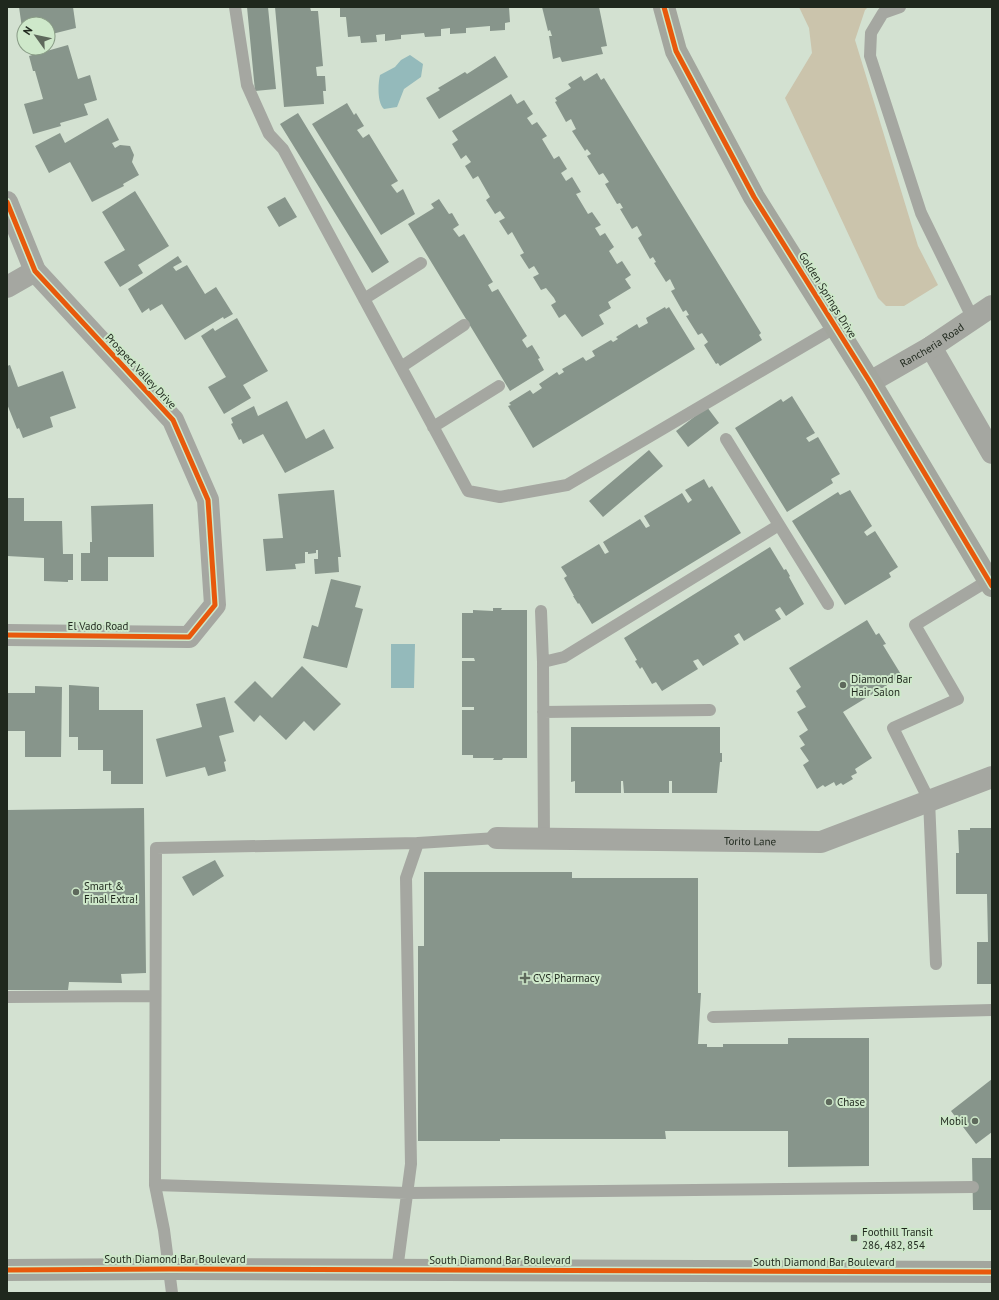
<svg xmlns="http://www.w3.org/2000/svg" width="999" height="1300" viewBox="0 0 999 1300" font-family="'PT Sans',sans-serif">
<rect width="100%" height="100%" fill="#d3e1d1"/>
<path fill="#cbc4ac" d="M 799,7 L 868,7 L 865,10 L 855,40 L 918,246 L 938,285 L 904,306 L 886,306 L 878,298 L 785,98 L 812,53 L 809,28 Z"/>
<path fill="#94babb" d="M 410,55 L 423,64 L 421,77 L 404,89 L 397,107 L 384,109 C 377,103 378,84 380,75 L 395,67 L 401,60 Z
M 391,644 L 415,644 L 414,688 L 391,688 Z"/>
<path fill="#87958b" d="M 19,7 L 73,7 L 76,28 L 48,35 L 48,24 L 24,24 L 23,35 Z
M 247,7 L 268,7 L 276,89 L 255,91 Z
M 275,7 L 310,7 L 311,11 L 318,11 L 323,66 L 316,67 L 317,76 L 325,76 L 326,91 L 323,91 L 324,104 L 284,107 Z
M 340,7 L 509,7 L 510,22 L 505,23 L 505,30 L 490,31 L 490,26 L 466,28 L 466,33 L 450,34 L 450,28 L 441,29 L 441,36 L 425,37 L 424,33 L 401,35 L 401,39 L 385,41 L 385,34 L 376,35 L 377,42 L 361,43 L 360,36 L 348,37 L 346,17 L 340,17 Z
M 542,7 L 599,7 L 607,46 L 601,47 L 603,54 L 562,62 L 560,57 L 553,59 L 549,36 L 552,36 L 550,30 L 548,31 Z
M 68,45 L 78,79 L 90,75 L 97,100 L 84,104 L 88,115 L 60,123 L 61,126 L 33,134 L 24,104 L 43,99 L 35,71 L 33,71 L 29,56 Z
M 495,56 L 508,77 L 439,119 L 426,98 L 440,90 L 438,88 L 465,72 L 467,74 Z
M 597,73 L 601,80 L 604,78 L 761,333 L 759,335 L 762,340 L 720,366 L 718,363 L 716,364 L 704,345 L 708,342 L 702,333 L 698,335 L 686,316 L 689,315 L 686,310 L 683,312 L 671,291 L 675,289 L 670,279 L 666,282 L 654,263 L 656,262 L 653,257 L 650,259 L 638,238 L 642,235 L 637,226 L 632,229 L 620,209 L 623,208 L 620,203 L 617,204 L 605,184 L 609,182 L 603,173 L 599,175 L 587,156 L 591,154 L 587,149 L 585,151 L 572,131 L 576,129 L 571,119 L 566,122 L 555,102 L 557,101 L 555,98 L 571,88 L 568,84 L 581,76 L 584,81 Z
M 511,94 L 517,104 L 524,100 L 533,114 L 527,118 L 532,125 L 537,122 L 547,136 L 542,139 L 554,159 L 559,156 L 567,169 L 561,173 L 566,181 L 572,177 L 581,192 L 576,194 L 588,214 L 592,212 L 601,225 L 595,228 L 600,236 L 605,233 L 614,247 L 609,251 L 617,264 L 622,261 L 631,275 L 625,279 L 631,288 L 608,302 L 611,308 L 599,315 L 604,324 L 582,337 L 565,314 L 559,318 L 551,305 L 556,302 L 554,298 L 546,288 L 541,290 L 533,277 L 539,274 L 534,266 L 529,269 L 520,255 L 524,253 L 512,232 L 508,235 L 499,221 L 505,218 L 500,211 L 495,214 L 486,200 L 490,197 L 478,176 L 473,179 L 465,166 L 471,162 L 466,155 L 461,159 L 452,144 L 458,140 L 452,131 Z
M 347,103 L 354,115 L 356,113 L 364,126 L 357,130 L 363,138 L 369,134 L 398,181 L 391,185 L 397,193 L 403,189 L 415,214 L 381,235 L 312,124 Z
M 298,113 L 389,262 L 372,273 L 280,124 Z
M 108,118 L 119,140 L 112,143 L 115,148 L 120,145 L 130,146 L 134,155 L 132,162 L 139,175 L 123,184 L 124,186 L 92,202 L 70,162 L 49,173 L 35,146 L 60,133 L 65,143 Z
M 135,191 L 169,246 L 138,265 L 143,273 L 120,287 L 104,262 L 125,250 L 102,212 Z
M 285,197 L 297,217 L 279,227 L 267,207 Z
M 439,199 L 449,214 L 452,213 L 459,225 L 453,229 L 459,237 L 464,234 L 493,282 L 488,285 L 492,292 L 498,289 L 527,336 L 522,340 L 527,348 L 532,345 L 540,358 L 538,359 L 544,370 L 510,391 L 408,224 L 434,208 L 431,204 Z
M 178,256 L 182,262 L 173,267 L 176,271 L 187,265 L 205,294 L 216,287 L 233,314 L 224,319 L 223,317 L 185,340 L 162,304 L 150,311 L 149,308 L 142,313 L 128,289 Z
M 665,307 L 666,309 L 669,307 L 695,349 L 533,448 L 508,406 L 511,405 L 509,403 L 530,390 L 533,394 L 542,388 L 539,384 L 557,372 L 559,375 L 564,372 L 562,369 L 583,357 L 586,361 L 595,356 L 592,351 L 611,340 L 613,342 L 618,339 L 616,337 L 637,324 L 639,328 L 648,323 L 646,318 Z
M 237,318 L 268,371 L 243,385 L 251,398 L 224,414 L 208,387 L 226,377 L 201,336 L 213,328 L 215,331 Z
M 10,365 L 18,387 L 63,371 L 76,408 L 50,417 L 53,427 L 23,438 L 19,428 L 17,429 L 7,404 L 7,366 Z
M 792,396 L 815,433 L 806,438 L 809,442 L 818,437 L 840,474 L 831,479 L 833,483 L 787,512 L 735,428 L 781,399 L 783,402 Z
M 287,401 L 306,439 L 324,429 L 334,448 L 285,473 L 263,434 L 243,444 L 241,439 L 239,440 L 231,424 L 233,423 L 231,418 L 254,406 L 258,416 Z
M 707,407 L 719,423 L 688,447 L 676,431 Z
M 649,450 L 663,466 L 603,517 L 589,501 Z
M 704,479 L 709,488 L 712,486 L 741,533 L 592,624 L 579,603 L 578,604 L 573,596 L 574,596 L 564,578 L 567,576 L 561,567 L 599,544 L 605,554 L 609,552 L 603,542 L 640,519 L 646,528 L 650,526 L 644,516 L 682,493 L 688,503 L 692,500 L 685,490 Z
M 334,490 L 341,557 L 338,557 L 339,572 L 315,574 L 314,559 L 318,559 L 318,550 L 316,550 L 316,553 L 308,554 L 308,552 L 305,552 L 305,563 L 295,564 L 296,569 L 266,571 L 263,539 L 283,538 L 278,494 Z
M 850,490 L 872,526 L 864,532 L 867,536 L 875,531 L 898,567 L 889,573 L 891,577 L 845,605 L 792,521 L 838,492 L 840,495 Z
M 7,498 L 24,498 L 24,521 L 62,521 L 63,554 L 73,554 L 73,580 L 68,580 L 68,582 L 44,581 L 44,558 L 7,556 Z
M 153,504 L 154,557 L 108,557 L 108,581 L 81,581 L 81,553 L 90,553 L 90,542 L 92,542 L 91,506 Z
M 770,547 L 784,570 L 786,569 L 790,576 L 789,577 L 804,604 L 786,616 L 780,607 L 775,610 L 781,619 L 744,641 L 739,633 L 734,636 L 739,644 L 703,666 L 698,659 L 693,661 L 698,669 L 662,691 L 656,682 L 652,684 L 642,667 L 640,669 L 635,661 L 637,660 L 624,638 Z
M 331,579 L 361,586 L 355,607 L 363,609 L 347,668 L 303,658 L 312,625 L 318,627 Z
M 493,608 L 502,608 L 501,610 L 527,610 L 527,758 L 503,758 L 502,760 L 493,760 L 494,758 L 473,758 L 473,755 L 462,755 L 462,710 L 474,710 L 474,707 L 462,707 L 462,661 L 475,661 L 474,658 L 462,658 L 462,613 L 473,613 L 473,610 L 493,611 Z
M 867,620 L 876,635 L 879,633 L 886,644 L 883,645 L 902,676 L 843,712 L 872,758 L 855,769 L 857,773 L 851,776 L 853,779 L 843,785 L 841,783 L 836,786 L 834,782 L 825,787 L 823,785 L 817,789 L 803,765 L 809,761 L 800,748 L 805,745 L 799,736 L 808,730 L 797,712 L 806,707 L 796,691 L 801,687 L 789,668 Z
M 302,666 L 341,704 L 314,731 L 304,721 L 286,740 L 260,715 L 254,722 L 234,702 L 255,681 L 272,698 Z
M 69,685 L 99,687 L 99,710 L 143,710 L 143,784 L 111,784 L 111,771 L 103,771 L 103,750 L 78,750 L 78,737 L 69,737 Z
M 35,686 L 62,687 L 61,757 L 25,757 L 25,731 L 7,731 L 7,693 L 35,693 Z
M 225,697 L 234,732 L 219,736 L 226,761 L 224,762 L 226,771 L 208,776 L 205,767 L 166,777 L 156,739 L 202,727 L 196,704 Z
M 571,727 L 720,727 L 720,753 L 722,753 L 722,762 L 720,762 L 717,793 L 672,793 L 672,781 L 669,781 L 669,793 L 624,793 L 623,781 L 621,781 L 621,793 L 575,793 L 575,781 L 571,782 Z
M 144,808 L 146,973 L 121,974 L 122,983 L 69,982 L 68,990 L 7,990 L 7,810 Z
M 970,828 L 992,828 L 992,984 L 977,984 L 977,942 L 988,942 L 987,894 L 956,894 L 956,853 L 959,853 L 958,830 L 970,830 Z
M 215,860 L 224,876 L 193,896 L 182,877 Z
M 424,872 L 572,872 L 572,878 L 698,878 L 698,993 L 701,993 L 698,1044 L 707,1044 L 707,1047 L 723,1047 L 723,1044 L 788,1044 L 788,1038 L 869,1038 L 869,1166 L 788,1167 L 788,1131 L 665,1131 L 666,1139 L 500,1139 L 500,1141 L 418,1141 L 418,946 L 424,946 Z
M 992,1079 L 992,1132 L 976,1144 L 951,1111 Z
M 972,1158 L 992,1158 L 992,1210 L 973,1210 Z"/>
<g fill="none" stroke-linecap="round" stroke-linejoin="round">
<path stroke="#a5a7a1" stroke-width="12" d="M 235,7 L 247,85 L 269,134 L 283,149 L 468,491 L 500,497 L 567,485 L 836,327
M 900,7 L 883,13 L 871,33 L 870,56 L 921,213 L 973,319
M 364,299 L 421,263
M 401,367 L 464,325
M 433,427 L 499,386
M 726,439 L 828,604
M 541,611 L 543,662
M 543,712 L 710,710
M 544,839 L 543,662 L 564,657 L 779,525
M 936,964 L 929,800 L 893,728 L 958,699 L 915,625 L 989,580
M 7,997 L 155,996
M 713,1017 L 992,1010
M 155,1185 L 407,1193 L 973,1187
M 397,1270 L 411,1164 L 406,878 L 418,843 L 497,838
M 172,1293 L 164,1230 L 155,1185 L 156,848 L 418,843"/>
<g stroke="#a5a7a1" stroke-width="22">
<path d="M 7,202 L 35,271 L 173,420 L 208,500 L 215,605 L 189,637 L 7,635"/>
<path d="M 7,287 L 35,271"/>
<path d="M 931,347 L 992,453"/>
<path id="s1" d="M 870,382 L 931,347 L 992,306"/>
<path id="s2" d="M 497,838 L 821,842 L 992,777"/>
</g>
<path stroke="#a3a69e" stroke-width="22" d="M 664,7 L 676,51 L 754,197 L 870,382 L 992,586
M 7,1270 L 169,1269 L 992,1272"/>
<g stroke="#cee8ca" stroke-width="8">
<path id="cycleway" d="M 664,7 L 676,51 L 754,197 L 870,382 L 992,586
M 7,202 L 35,271 L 173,420 L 208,500 L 215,605 L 189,637 L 7,635
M 7,1270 L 169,1269 L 992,1272"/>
</g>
<use href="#cycleway" stroke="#e8590c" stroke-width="5"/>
</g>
<g fill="#5e695c" stroke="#cee8ca" stroke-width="1.5">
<circle cx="843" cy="685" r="4"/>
<circle cx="76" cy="892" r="4"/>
<path d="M523 972h4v4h4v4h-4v4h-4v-4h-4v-4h4z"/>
<circle cx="829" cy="1102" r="4"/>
<circle cx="975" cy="1121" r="4"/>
<rect x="850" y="1234" width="8" height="8" rx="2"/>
</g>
<g text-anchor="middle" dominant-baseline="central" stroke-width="4" stroke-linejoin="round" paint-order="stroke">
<g font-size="11" fill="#1f281d" stroke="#cee8ca">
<text transform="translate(828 295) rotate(58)">Golden Springs Drive</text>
<text stroke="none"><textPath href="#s1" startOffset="72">Rancheria Road</textPath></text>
<text transform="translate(141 371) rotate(47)">Prospect Valley Drive</text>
<text x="98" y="626">El Vado Road</text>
<text stroke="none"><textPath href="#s2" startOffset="253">Torito Lane</textPath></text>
<text x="175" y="1259">South Diamond Bar Boulevard</text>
<text x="500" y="1260">South Diamond Bar Boulevard</text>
<text x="824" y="1262">South Diamond Bar Boulevard</text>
</g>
<g font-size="11" fill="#1f281d" stroke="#cee8ca" text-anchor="start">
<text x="851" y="679">Diamond Bar<tspan x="851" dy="13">Hair Salon</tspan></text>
<text x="84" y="886">Smart &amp;<tspan x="84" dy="13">Final Extra!</tspan></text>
<text x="533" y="978">CVS Pharmacy</text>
<text x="837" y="1102">Chase</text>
<text x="967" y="1121" text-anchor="end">Mobil</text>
<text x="862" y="1232">Foothill Transit<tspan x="862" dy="13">286, 482, 854</tspan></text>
</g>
</g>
<rect width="999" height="1300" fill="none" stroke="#1f281d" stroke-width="16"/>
<g transform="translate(36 36) rotate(303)"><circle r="19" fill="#cee8ca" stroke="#889b85"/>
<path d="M0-3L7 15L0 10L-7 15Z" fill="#5e695c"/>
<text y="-6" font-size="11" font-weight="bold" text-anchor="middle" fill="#1f281d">N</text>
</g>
</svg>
